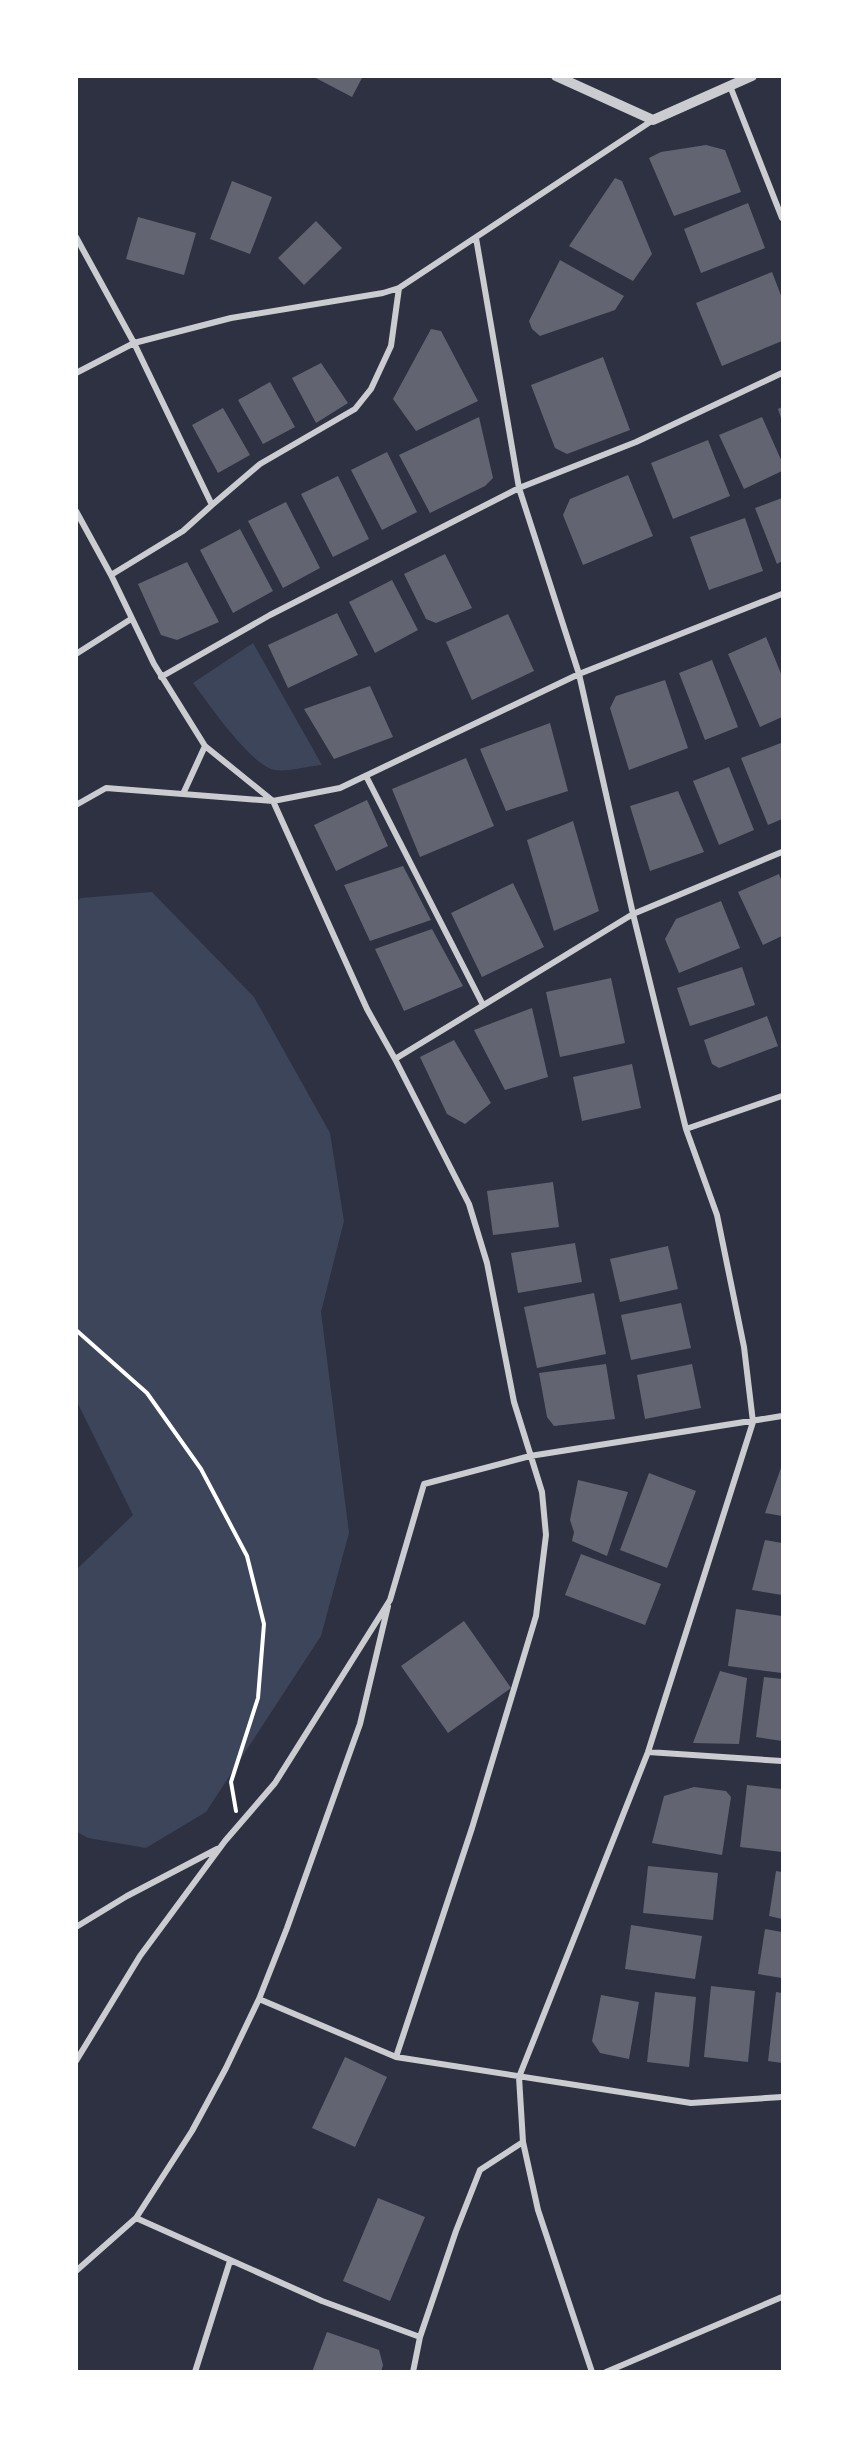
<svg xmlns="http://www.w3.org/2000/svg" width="859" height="2448" viewBox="0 0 859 2448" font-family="Raleway,sans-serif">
<rect width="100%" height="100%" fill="#2d3142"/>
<path fill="#3c4559" d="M 253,643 L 322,765 C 308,766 289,772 275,770 C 252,767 208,703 193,683 Z
M 152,892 L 254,997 L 330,1133 L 344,1221 L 321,1312 L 349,1533 L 321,1636 L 206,1812 L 146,1848 L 88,1838 L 77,1832 L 77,1569 L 133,1515 L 77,1402 L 77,901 L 81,898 Z"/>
<path fill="#626471" d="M 312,76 L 363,76 L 352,97 Z
M 706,145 L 725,150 L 741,192 L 674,216 L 649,158 L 661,152 Z
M 615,178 L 622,181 L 652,254 L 633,281 L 569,246 Z
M 232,181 L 272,197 L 250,254 L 210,239 Z
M 748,203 L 765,248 L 701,273 L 684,229 Z
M 138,217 L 196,233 L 184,275 L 126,259 Z
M 316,221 L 342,248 L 304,285 L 278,258 Z
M 560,260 L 624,296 L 615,310 L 540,336 L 532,329 L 529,321 Z
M 772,272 L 782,298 L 782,341 L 722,366 L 696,303 Z
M 431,329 L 441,331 L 478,401 L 416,431 L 393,399 Z
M 603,357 L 630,430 L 567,454 L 555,448 L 531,385 Z
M 321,363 L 348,403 L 316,423 L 292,378 Z
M 270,382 L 295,427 L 263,444 L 238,400 Z
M 782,407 L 782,421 L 778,409 Z
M 223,408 L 250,455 L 218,473 L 192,425 Z
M 479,417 L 493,478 L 485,486 L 430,513 L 399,455 Z
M 762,417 L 782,462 L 782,471 L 744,489 L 719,435 Z
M 708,440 L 730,496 L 673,519 L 651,463 Z
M 387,452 L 417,512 L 382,530 L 351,470 Z
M 628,475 L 653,536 L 583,565 L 563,515 L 570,499 Z
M 338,476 L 369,539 L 333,557 L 301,494 Z
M 782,498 L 782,561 L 777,564 L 755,508 Z
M 286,502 L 320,568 L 283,588 L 248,521 Z
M 745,518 L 763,571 L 709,590 L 690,537 Z
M 240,529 L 273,591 L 233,613 L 200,550 Z
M 445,554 L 472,608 L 436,623 L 426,619 L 404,574 Z
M 187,562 L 219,622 L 177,640 L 161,635 L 138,584 Z
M 392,580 L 418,630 L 375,653 L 349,602 Z
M 337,613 L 358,655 L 288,688 L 268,645 Z
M 508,614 L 534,671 L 472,700 L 446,642 Z
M 766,637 L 782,676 L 782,717 L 760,727 L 728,654 Z
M 712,660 L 738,727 L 705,740 L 679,673 Z
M 665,680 L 688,748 L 629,770 L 610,708 L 616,696 Z
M 370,686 L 393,737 L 334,759 L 304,709 Z
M 550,723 L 568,791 L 506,811 L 480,749 Z
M 781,743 L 782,819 L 768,825 L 741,758 Z
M 466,758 L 494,826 L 420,857 L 392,789 Z
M 729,767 L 754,830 L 719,845 L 693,781 Z
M 678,791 L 704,852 L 650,871 L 630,806 Z
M 367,800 L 388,846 L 336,871 L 314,825 Z
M 573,821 L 599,911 L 554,931 L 527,840 Z
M 403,866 L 431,920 L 370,941 L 344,885 Z
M 779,874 L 782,882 L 782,936 L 763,945 L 738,892 Z
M 513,883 L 544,947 L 482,977 L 451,913 Z
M 721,901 L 740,948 L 679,973 L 665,939 L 676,919 Z
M 432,929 L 463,986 L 404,1011 L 375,949 Z
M 742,967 L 755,1005 L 690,1026 L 677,988 Z
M 611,978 L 625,1043 L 560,1057 L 546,992 Z
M 532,1008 L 548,1077 L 505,1090 L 474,1030 Z
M 767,1016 L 778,1046 L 719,1068 L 712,1064 L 704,1040 Z
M 454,1040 L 491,1103 L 465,1124 L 447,1114 L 420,1057 Z
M 632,1064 L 641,1108 L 582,1121 L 573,1077 Z
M 553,1182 L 559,1227 L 493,1235 L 487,1191 Z
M 575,1243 L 582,1282 L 518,1293 L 511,1253 Z
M 668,1246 L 678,1289 L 620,1302 L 610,1259 Z
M 594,1293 L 606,1354 L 537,1368 L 524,1307 Z
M 681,1303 L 691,1348 L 631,1360 L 621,1315 Z
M 606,1364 L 615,1419 L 554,1426 L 547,1417 L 539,1373 Z
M 692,1364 L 701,1408 L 645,1419 L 637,1375 Z
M 782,1465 L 782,1516 L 765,1513 Z
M 649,1473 L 696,1491 L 667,1568 L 620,1550 Z
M 578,1480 L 628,1492 L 607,1556 L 572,1541 L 574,1532 L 570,1520 Z
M 765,1540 L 782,1543 L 782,1595 L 752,1590 Z
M 581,1554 L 661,1584 L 645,1625 L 565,1595 Z
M 736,1609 L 782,1616 L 782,1673 L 728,1666 Z
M 464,1621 L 511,1688 L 448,1733 L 401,1666 Z
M 720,1671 L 747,1678 L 739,1744 L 693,1743 Z
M 764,1677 L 782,1679 L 782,1741 L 756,1737 Z
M 747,1785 L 782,1789 L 782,1852 L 740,1847 Z
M 694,1787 L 726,1791 L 731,1797 L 722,1855 L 652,1843 L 664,1796 Z
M 648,1866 L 718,1873 L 713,1920 L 643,1913 Z
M 776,1871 L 782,1872 L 782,1919 L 769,1916 Z
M 631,1925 L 702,1936 L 695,1979 L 625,1969 Z
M 765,1929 L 782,1932 L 782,1978 L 758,1974 Z
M 711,1986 L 755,1991 L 748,2062 L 704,2057 Z
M 655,1992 L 696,1997 L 689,2067 L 647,2062 Z
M 776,1992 L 782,1993 L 782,2063 L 768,2061 Z
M 601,1995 L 639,2002 L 629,2059 L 600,2053 L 592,2041 Z
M 345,2057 L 387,2077 L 355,2147 L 312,2128 Z
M 378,2198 L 425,2217 L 390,2301 L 343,2281 Z
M 327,2332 L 379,2350 L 383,2365 L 381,2372 L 312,2372 Z"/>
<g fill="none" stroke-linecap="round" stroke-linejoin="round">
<path stroke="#fff" stroke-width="4" d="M 76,1330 L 147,1393 L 201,1469 L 247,1556 L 264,1624 L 258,1698 L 231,1782 L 236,1811"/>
<path stroke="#caccd0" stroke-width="6" d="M 730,86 L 782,218
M 76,237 L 134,343 L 212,505 L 183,531 L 111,575
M 476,238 L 519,488 L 579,674 L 633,914 L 686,1129 L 717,1215 L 744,1347 L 753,1422 L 648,1752 L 519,2077 L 523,2142 L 538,2210 L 592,2372
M 76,373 L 134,343 L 231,318 L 383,293 L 399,288 L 653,120
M 212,505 L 260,464 L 355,409 L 371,389 L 391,346 L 399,288
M 76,511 L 111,575 L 154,664 L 205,746 L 273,801 L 340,788 L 579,674 L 782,594
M 76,654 L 131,619
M 161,677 L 270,615 L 519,488 L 636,442 L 782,373
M 366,776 L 483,1005
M 183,794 L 205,746
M 76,805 L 106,788 L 273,801 L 367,1009 L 395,1059 L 469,1204 L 487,1263 L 514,1402 L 542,1492 L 546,1535 L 536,1616 L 472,1828 L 396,2057
M 395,1059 L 633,914 L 782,852
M 686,1129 L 782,1096
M 648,1752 L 782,1761
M 76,1927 L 127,1896 L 217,1849
M 259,1999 L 396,2057 L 691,2103 L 782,2097
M 76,2061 L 140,1956 L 225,1841 L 275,1783 L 390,1600 L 424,1484 L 530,1456 L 782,1416
M 136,2218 L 322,2301 L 420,2337
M 76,2271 L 136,2218 L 192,2131 L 226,2068 L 259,1999 L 287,1928 L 360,1724 L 388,1606
M 195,2372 L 230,2261
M 413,2372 L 420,2337 L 456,2231 L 480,2170 L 523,2142
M 606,2372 L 782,2297"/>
<path stroke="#caccd0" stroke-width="10" d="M 556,76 L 653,120 L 752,76"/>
</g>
<rect width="859" height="2448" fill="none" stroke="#ffffff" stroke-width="156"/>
</svg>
